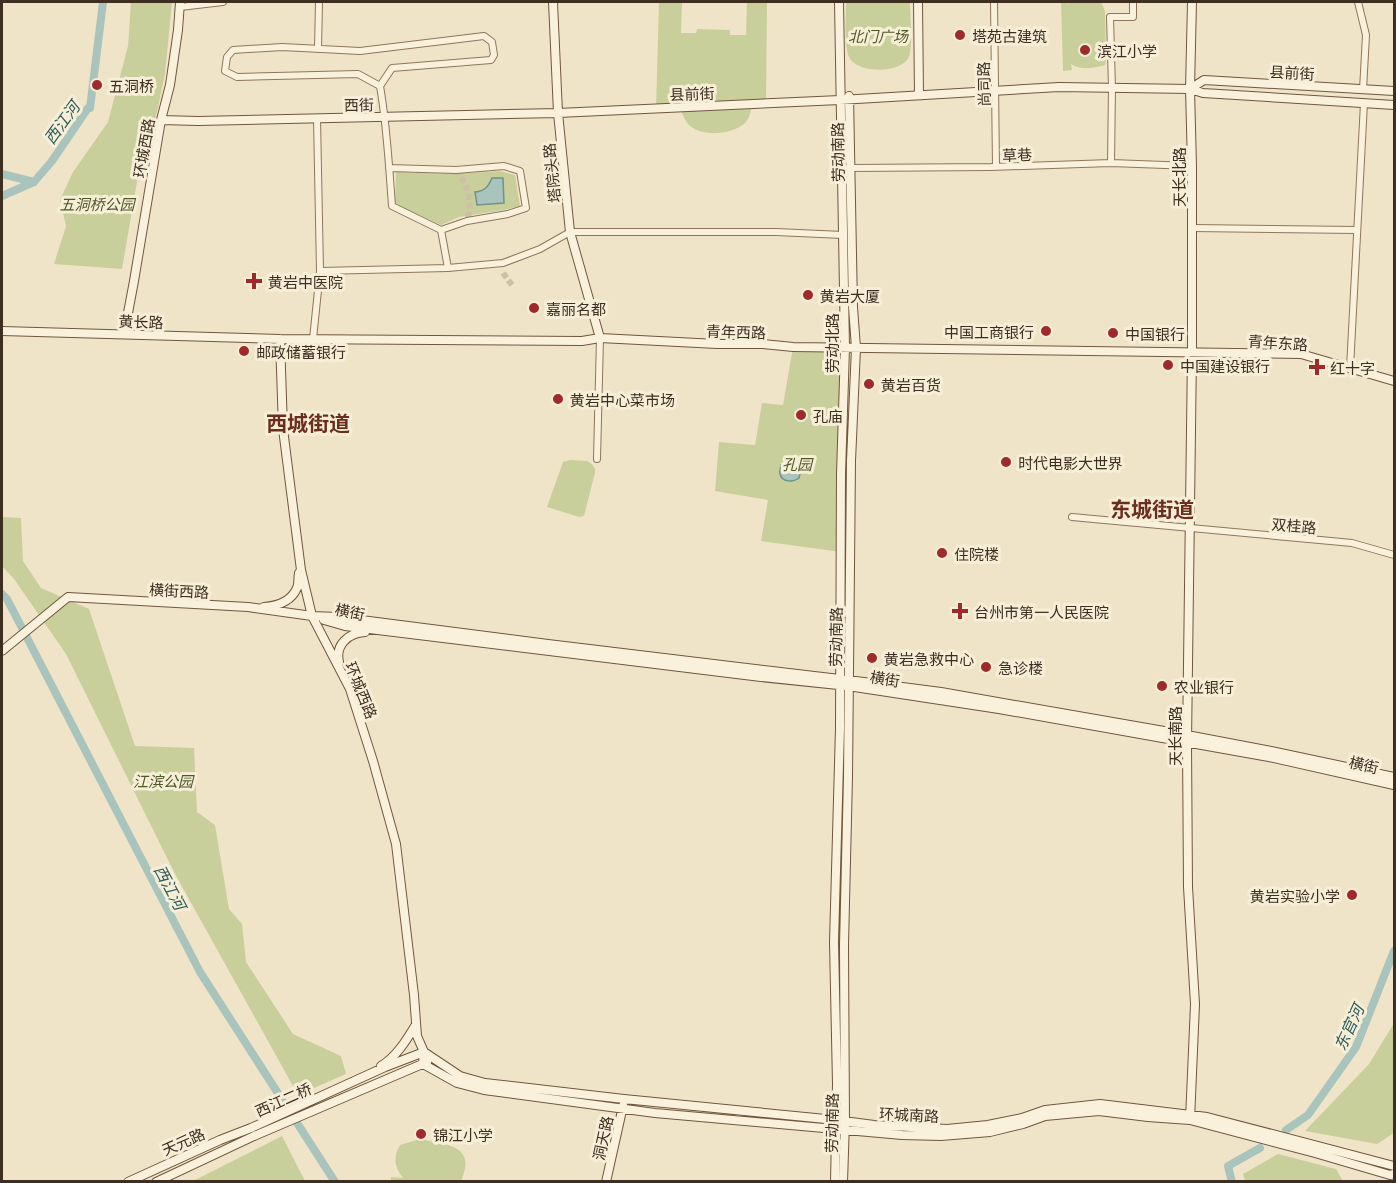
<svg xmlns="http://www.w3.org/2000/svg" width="1396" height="1183" viewBox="0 0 1396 1183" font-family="Literata,'Noto Sans SC',serif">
<rect width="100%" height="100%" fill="#f0e4c8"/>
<path fill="#c9cf9b" d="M 131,2 L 172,2 L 165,74 L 157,112 L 138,176 L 122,269 L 54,264 L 66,226 L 60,200 L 73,172 L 108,122 L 128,46 Z
M 659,2 L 682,2 L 681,33 L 696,33 L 697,29 L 730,30 L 730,35 L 746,35 L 747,2 L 767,2 L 766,104 L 752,104 C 751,110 750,117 746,122 C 733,135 701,138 688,124 C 684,119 682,113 680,107 L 656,108 Z
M 846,2 L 910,2 C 910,15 913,45 909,57 C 901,74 857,74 849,57 C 844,46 846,15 846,2 Z
M 1061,2 L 1067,2 L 1068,4 L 1071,2 L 1101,2 L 1105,11 L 1106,58 L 1105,65 C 1094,68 1081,71 1071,64 L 1072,70 L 1063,71 Z
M 500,171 L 515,175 L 520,206 L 504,210 L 459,217 L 441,225 L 395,204 L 396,172 C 431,174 465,174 500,171 Z
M 793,347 L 845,348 L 841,552 L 761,541 L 768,500 L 715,491 L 719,442 L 755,445 L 762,403 L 783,405 Z
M 570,460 L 587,461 L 592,464 L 595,469 L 595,473 L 584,516 L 579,517 L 547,507 L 563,462 Z
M 2,517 L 21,518 L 23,561 L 41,588 L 89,609 L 135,746 L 194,748 L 197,812 L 215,825 L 229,909 L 242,924 L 246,962 L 293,1034 L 341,1056 L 346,1074 L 298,1095 L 175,874 L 66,654 L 14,579 L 2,566 Z
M 1394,1023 L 1394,1133 L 1377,1144 L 1305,1131 L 1369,1064 Z
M 282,1136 L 305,1181 L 193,1181 Z
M 420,1139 C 447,1145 477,1145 461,1181 L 391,1181 L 391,1177 L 403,1178 C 394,1167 393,1157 400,1145 Z
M 1278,1154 L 1336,1169 L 1343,1181 L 1245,1181 L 1243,1174 Z"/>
<path fill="#a9c4bc" stroke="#6f938a" stroke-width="1.5" d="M 492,178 L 503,178 L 504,203 L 477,205 L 475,192 C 485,191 488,187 492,178 Z
M 781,465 L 801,469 L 799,478 C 794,482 782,483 780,474 C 779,473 781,466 781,465 Z"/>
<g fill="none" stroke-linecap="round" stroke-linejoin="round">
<path stroke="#a9c4bc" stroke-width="8" d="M 2,174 L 34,182
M 2,196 L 34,182 L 52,161 L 88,108 L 90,108 L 103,2
M 2,594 L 7,599 L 200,972 L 335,1182
M 1286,1130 L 1308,1115 L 1356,1047 L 1394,951
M 1232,1182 L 1228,1166 L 1260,1148"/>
<path stroke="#ccc0a6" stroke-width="6" stroke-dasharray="6 3" stroke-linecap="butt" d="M 456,170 C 469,188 473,200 467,221
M 503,273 L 512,285"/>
<g stroke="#8d765c" stroke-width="8">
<path id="street" d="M 994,2 L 996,167
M 1358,2 L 1366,35 L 1363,90
M 180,7 L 223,2
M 318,49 L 319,2
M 380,86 L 358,74 L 237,77 L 225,71 L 227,57 L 233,50 L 282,47 L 360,51 L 484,36 L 492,42 L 494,55 L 491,60 L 392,68 L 380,86 C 387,126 389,166 392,206 L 441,230 L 467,221 L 508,214 L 526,208 L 520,171 L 504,166 L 456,170 L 389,168
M 1111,163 L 1112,88 L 1110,17 L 1133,17 L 1133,2
M 848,168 L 991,167 L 1111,163 L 1192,166
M 1192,228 L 1357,230
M 441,230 L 448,268
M 320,271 L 448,268 L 503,263 L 540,249 L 570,232 L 776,232 L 843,235
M 313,339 L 320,271 L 317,118
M 1350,368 L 1364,103
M 597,459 L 600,338
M 1072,517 L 1352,543 L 1394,555"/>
</g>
<g stroke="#6f573f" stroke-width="10">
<path id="secondary" d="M 553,2 L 558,113 L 570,232 L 600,338
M 918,2 L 919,95
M 1190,89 L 1204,80 L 1394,91
M 161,120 L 198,121 L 558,113 L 840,100 L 1059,87 L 1190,89 L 1203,93 L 1394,105
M 2,331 L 280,339 L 582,341 L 600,338 L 717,344 L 763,344 L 793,347 L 1301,354 L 1394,381
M 124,334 L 134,281 L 161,120 L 170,85 L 178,30 L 180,2
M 280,339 L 283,429 L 301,570 L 312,616 L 350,689 L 373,761 L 396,844 L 414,995 L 417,1036 L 424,1052 L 423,1064 L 457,1083 L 484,1090 L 655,1113 L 902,1135 L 941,1136 L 990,1132 L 1023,1124 L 1045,1116 L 1099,1111 L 1148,1117 L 1190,1120 L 1315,1153 L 1390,1175 L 1394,1174
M 264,607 C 277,606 291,602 297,588 C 299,584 298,578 299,573
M 324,620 L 345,626 L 761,677 L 848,686 L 999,709 L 1269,757 L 1394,785
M 2,651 L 68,597 L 248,607 L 312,616 L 338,617 L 548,644 L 848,680 L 941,692 L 1187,735 L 1271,751 L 1394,777
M 339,662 C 335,645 348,633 365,632
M 424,1052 L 460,1076 L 485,1083 L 624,1099 L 836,1120 L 874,1125 L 947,1129 L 988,1125 L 1022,1118 L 1045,1110 L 1100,1104 L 1207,1117 L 1394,1166
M 381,1066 C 396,1057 406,1041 415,1026
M 1190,1120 L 1195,1004 L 1188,887 L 1187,743 L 1192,352 L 1192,166 L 1190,89 L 1192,2
M 128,1182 L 220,1140 L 251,1128 L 385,1067 L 424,1052
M 156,1182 L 254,1136 L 427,1062
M 606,1182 L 623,1106
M 835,1182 L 837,1084 L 834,942 L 840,728 L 841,474 L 845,348 L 839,2
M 843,1182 L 845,1121 L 844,945 L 848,777 L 851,461 L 856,348 L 853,307 L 849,96"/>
</g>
<use href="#street" stroke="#faf1dc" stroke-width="6"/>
<use href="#secondary" stroke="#faf1dc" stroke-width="8"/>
</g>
<g fill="#9e2a2b" stroke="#f7eed8" stroke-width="2">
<circle cx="960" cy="35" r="6"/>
<circle cx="1085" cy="50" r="6"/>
<circle cx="97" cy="85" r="6"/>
<path d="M251 272h6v6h6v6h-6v6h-6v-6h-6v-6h6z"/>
<circle cx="808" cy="295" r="6"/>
<circle cx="534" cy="308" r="6"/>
<circle cx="1046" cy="331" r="6"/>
<circle cx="1113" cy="333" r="6"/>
<circle cx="244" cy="351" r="6"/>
<circle cx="1168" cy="365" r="6"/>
<path d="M1314 358h6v6h6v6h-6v6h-6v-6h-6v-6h6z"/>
<circle cx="869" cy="384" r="6"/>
<circle cx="558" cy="399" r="6"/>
<circle cx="801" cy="415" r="6"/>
<circle cx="1006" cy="462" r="6"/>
<circle cx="942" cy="553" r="6"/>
<path d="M957 602h6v6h6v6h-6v6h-6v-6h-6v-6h6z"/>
<circle cx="872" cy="658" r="6"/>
<circle cx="986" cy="667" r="6"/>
<circle cx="1162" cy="686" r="6"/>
<circle cx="1352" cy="895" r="6"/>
<circle cx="421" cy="1134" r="6"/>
</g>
<g text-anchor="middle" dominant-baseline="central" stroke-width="6" stroke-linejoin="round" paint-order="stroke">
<g font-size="15" font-style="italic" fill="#4d5a26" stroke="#f7eed8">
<text x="878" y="35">北门广场</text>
<text x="97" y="203">五洞桥公园</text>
<text x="797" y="463">孔园</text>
<text x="163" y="780">江滨公园</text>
</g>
<g font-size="15" fill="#3d2e20" stroke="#f7eed8" text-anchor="start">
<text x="972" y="35">塔苑古建筑</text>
<text x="1097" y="50">滨江小学</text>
<text x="109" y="85">五洞桥</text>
<text x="268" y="281">黄岩中医院</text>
<text x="820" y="295">黄岩大厦</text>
<text x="546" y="308">嘉丽名都</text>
<text x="1034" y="331" text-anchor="end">中国工商银行</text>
<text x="1125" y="333">中国银行</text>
<text x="256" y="351">邮政储蓄银行</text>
<text x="1180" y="365">中国建设银行</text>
<text x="1330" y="367">红十字</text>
<text x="881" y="384">黄岩百货</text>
<text x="570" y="399">黄岩中心菜市场</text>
<text x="813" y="415">孔庙</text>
<text x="1018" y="462">时代电影大世界</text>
<text x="954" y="553">住院楼</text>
<text x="974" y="611">台州市第一人民医院</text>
<text x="884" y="658">黄岩急救中心</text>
<text x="998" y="667">急诊楼</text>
<text x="1174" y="686">农业银行</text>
<text x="1340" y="895" text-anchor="end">黄岩实验小学</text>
<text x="433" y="1134">锦江小学</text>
</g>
<g font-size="15" fill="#3d2e20" stroke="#f7eed8">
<text transform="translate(1292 72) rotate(3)">县前街</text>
<text transform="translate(983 84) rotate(-91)">尚司路</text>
<text transform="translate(692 93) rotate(-2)">县前街</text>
<text transform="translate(359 104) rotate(-1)">西街</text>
<text transform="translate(143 148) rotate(-80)">环城西路</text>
<text transform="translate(837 152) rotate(-91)">劳动南路</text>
<text transform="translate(1017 154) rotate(-2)">草巷</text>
<text transform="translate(551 173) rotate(-96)">塔院头路</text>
<text transform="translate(1178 177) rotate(-90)">天长北路</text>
<text transform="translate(141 321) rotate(2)">黄长路</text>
<text transform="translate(736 331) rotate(2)">青年西路</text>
<text transform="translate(1278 342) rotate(4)">青年东路</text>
<text transform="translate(831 343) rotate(-90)">劳动北路</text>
<text transform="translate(1294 525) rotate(5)">双桂路</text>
<text transform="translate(179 590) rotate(3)">横街西路</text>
<text transform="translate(350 611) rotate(12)">横街</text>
<text transform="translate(835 637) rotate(-89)">劳动南路</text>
<text transform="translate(885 678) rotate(9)">横街</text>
<text transform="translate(362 690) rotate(68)">环城西路</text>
<text transform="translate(1174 736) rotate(-90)">天长南路</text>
<text transform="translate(1364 764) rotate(13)">横街</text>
<text transform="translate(283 1099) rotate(-24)">西江二桥</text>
<text transform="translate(909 1114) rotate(3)">环城南路</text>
<text transform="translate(831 1123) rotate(-89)">劳动南路</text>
<text transform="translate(602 1138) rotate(-78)">洞天路</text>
<text transform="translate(183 1141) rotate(-24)">天元路</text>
</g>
<g font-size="16" font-style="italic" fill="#2f5d5a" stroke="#f7eed8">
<text transform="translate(61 122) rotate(-54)">西江河</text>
<text transform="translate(171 887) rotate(62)">西江河</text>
<text transform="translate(1348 1027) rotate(-65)">东官河</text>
</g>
<g font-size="21" font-weight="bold" fill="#6b2e1e" stroke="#f7eed8">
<text x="308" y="421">西城街道</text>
<text x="1152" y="507">东城街道</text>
</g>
</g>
<rect width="1396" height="1183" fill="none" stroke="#3d2e20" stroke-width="6"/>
</svg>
